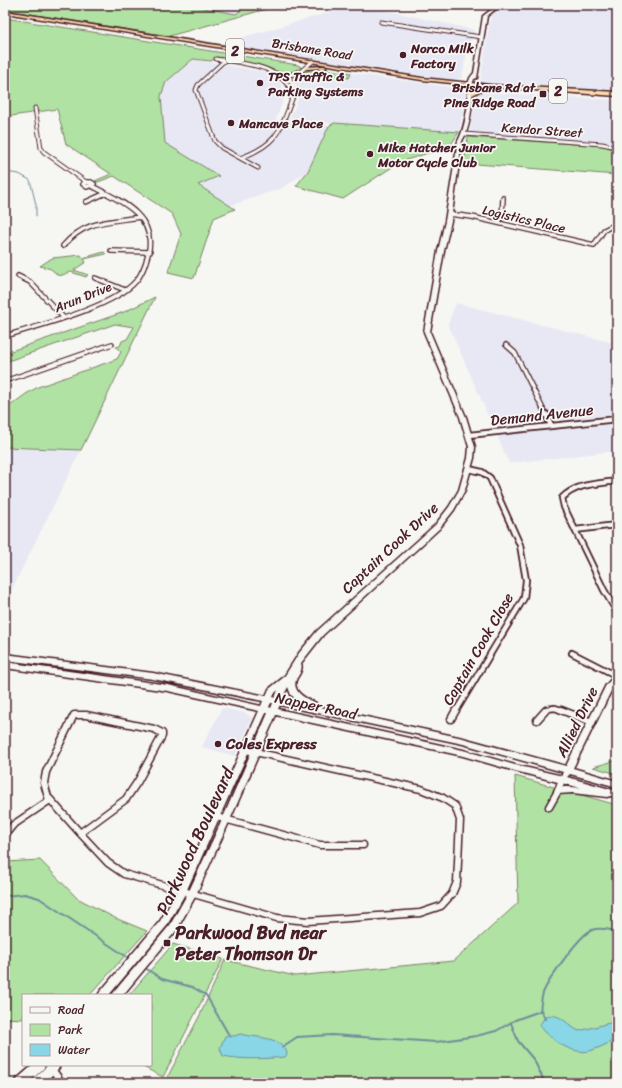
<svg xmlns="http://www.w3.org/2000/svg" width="622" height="1088" viewBox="0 0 622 1088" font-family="Sriracha,sans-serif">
<rect width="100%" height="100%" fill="#f6f6f2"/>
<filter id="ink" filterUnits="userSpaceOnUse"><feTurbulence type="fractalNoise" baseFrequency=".025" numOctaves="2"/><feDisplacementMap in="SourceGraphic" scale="8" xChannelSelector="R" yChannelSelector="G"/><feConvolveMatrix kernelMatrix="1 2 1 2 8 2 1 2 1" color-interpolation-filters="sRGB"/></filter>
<g filter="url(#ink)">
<path fill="#e7e8f4" d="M 189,5 L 248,5 L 236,14 Z
M 355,5 L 361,5 L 475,30 L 468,47 L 462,77 L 458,80 L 435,78 L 219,44 Z
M 506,5 L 555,5 L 617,9 L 617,20 L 613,22 L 617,28 L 617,92 L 480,82 L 491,15 Z
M 193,59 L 264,72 L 279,81 L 286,92 L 276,120 L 329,126 L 308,171 L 282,188 L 229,206 L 197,184 L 218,176 L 165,143 L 161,96 L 166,82 Z
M 318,73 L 349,78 L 351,73 L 463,89 L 465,91 L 465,99 L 459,132 L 289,120 L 298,99 L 296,88 L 292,80 Z
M 478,92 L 617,100 L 617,145 L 599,141 L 469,133 Z
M 456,303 L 617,344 L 617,451 L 509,463 L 448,324 Z
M 5,447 L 81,450 L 5,603 Z
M 222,708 L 245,713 L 252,718 L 235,756 L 202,747 Z"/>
<path fill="#b0e2a3" stroke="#7d8067" d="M 5,5 L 189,5 L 236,14 L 248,5 L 281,5 L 169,36 L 5,10 Z
M 5,18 L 298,65 L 301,67 L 288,74 L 283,73 L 260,65 L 217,57 L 211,61 L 193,59 L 166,82 L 161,96 L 165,143 L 219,176 L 198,185 L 235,209 L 214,218 L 194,278 L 168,272 L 181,234 L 172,214 L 114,176 L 98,182 L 95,181 L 111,174 L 66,144 L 57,109 L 5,117 Z
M 314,68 L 316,68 L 351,73 L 349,78 L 318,73 L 292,80 L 292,78 Z
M 334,123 L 459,132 L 450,146 L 400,162 L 343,199 L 296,186 L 308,171 L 329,126 Z
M 468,137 L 605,146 L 617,151 L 617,175 L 464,163 Z
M 104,252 L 106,254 L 84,259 L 86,262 L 74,270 L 88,275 L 86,277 L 71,272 L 59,276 L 51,269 L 40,266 L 52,258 L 81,255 L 83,258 Z
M 155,297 L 81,450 L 5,447 L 5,412 L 7,408 L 26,394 L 38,387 L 117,359 L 121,352 L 116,347 L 120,346 L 122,341 L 127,339 L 134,327 L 115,324 L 5,362 L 5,353 L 124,312 Z
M 617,760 L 617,774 L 593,767 Z
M 515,776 L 617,805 L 617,1083 L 152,1083 L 166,1080 L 200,1015 L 225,960 L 295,976 L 454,961 L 518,903 Z
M 40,860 L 77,898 L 115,918 L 147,931 L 90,995 L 23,995 L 23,1019 L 5,1018 L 6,862 Z
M 173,944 L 223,959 L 163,1077 L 139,1065 L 151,1065 L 151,995 L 129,995 Z"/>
<path fill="#88d6e6" stroke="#6f8d9b" d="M 552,1015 C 566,1018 568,1026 579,1031 L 617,1021 L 617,1039 C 609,1043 599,1048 590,1051 C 572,1055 551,1040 541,1027 L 540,1024 L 546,1016 Z
M 240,1034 C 254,1038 286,1036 287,1055 L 285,1057 C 265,1059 242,1060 223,1056 L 220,1048 L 225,1036 L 234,1036 Z"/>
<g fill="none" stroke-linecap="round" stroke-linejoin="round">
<path stroke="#6f8d9b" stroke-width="1" d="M 617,151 L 614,152 L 617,154
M 5,172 L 19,174 L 30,180 L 36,205 L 36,216"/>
<path stroke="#6f8d9b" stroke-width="2" d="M 5,896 L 25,894 L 39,898 L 130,959
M 145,968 L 162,979 L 192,987 L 206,995 L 230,1037
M 541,1010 L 545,1019
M 511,1023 L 518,1041 L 534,1060 L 545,1083
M 282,1047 L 297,1037 L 332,1035 L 436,1042 L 476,1036 L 496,1031 L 515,1020 L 540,1011 C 541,1005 541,999 543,993 C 549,979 579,935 592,930 C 600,927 610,930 617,931"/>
<g stroke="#4a1f2b" stroke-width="5">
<path id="street-far3" d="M 381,22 L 481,37
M 216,59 C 246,64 278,64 294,94 C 280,130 279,144 240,158
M 224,61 L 198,85 L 196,90 L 215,141 L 222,148 L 258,168
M 283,77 L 300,72 L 313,61
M 35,108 L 41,148 L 44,152 L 86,182
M 464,134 L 602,144 L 617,147
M 85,183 L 92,183"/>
</g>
<g stroke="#4a1f2b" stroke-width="6">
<path id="street-far2" d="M 86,182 L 91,182 L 94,184 L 87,187 L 83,184 Z
M 86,202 L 106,193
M 449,214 L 472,217 L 594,245 L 604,230 L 612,226
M 498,223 L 502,217 L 503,198
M 63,246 C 85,220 108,222 140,217
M 111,251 L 150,252
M 18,276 L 30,282 L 63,317
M 95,278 L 125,290
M 5,336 C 38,326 114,307 136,281 C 142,274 146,263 148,254 C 158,216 119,200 92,186
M 506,345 L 515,353 L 546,415
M 5,381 L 112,344"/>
</g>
<g stroke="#4a1f2b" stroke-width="8">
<path id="street-far1" d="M 546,414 L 551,425
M 469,435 L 617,419
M 617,481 C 597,484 577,483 562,498 L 564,507 L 604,590 L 617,612
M 575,530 L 616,525
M 572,653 L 617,676
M 456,711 L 524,598 L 526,580 L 520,545 L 490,478 L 482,472 L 469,469
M 545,711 L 547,709 L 555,708 L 564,711"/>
</g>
<g stroke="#4a1f2b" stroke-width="9">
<path id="street" d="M 561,710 L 592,722
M 74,715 L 86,715 L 154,729 L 162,733 L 162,736 L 138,781 L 126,799 L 80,833 L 48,797 L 44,783 L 46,772 Z
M 451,719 L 456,710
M 537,720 L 546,710
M 549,807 L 558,791 L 562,779
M 217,817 L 320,845 L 363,845
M 80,833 L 108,863 L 124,874 L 277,918 L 308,921 L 420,913 L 441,906 L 452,894 L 457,882 L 460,820 L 455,806 L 443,798 L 421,789 L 246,750
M 5,835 L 13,825 L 50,800
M 49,1065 L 62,1083"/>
</g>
<g stroke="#4a1f2b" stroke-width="3">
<path id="secondary" d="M 497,5 L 501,5 L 487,16 L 477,78 L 474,79 C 471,86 473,94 472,101 C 471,114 469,130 462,141 L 451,221 L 444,251 L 430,332 L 466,417 L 475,447 L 474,458 L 465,490 L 454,510 L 439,529 L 323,635 L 301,663 C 303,669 300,673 297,678 C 290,691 306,699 316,703 L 316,706 L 463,738 L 566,766 L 606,685 L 614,676 L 617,675 L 617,683 L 612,689 L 573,768 L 617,781 L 617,787 L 570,774 L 567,777 L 617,791 L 617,797 L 610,796 L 607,797 L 572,793 L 558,794 L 555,793 L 554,791 L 555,789 C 563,786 572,787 581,788 L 515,771 L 463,756 L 276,715 L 230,820 L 195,897 L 176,931 L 123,995 L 112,995 L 114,992 L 170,925 L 189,891 L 222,820 L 268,713 L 266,713 L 185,894 L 166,927 L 109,995 L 98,995 L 100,992 L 160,921 L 179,889 L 259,711 L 168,691 L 5,668 L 5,662 L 168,685 L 261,706 L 263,701 L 153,679 L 5,660 L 5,654 L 153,673 L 266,696 L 269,689 L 284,677 L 299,653 L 317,631 L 435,525 L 449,507 L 459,490 L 468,458 L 469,447 L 460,417 L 424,332 L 438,251 L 445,221 L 458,141 C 464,130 466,116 468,103 C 469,93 465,81 474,73 L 483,16 ZM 288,687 L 291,695 L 300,703 L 282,699 ZM 278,690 L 275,698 L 273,697 L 275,693 ZM 271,703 L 273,703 L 271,708 L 269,707 ZM 280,705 L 463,744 L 563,772 L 562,774 L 563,776 L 515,765 L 463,750 L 278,709 Z
M 33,1065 L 45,1065 L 44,1068 L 28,1083 L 16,1083 L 17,1079 Z
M 48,1065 L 60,1065 L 59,1068 L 44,1083 L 32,1083 L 33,1079 Z"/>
</g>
<g stroke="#4a1f2b" stroke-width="3">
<path id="highway" d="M 5,11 L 422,78 L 491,85 L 617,92 L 617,96 L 491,87 L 422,80 L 5,13 Z
M 324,66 L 326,67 L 326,68 L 306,69 L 304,68 L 306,67 Z
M 486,88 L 488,88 L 488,90 L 479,91 L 473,95 L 470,93 L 476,89 Z"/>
</g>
<use href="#street-far3" stroke="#f6f6f2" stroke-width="3"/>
<use href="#street-far2" stroke="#f6f6f2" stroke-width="3.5"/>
<use href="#street-far1" stroke="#f6f6f2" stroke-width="4.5"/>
<use href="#street" stroke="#f6f6f2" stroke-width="6"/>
<use href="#secondary" fill="#f6f6f2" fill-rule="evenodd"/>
<use href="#highway" fill="#fddcac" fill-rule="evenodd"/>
</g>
</g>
<g fill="#4a1f2b" stroke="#f6f6f2" stroke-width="1.5">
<circle cx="403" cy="55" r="4"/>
<circle cx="260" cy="83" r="4"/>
<rect x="539" y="90" width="8" height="8" rx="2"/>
<circle cx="231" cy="123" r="4"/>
<circle cx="370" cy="154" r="4"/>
<circle cx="218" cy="744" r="4"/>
<rect x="163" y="939" width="8" height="8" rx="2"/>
</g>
<g text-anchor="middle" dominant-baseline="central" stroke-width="3.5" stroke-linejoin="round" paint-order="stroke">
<g font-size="13" font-weight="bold" fill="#4a1f2b" stroke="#f6f6f2" text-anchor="start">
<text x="411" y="48">Norco Milk<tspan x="411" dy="15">Factory</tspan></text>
<text x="268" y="76">TPS Traffic &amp;<tspan x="268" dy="15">Parking Systems</tspan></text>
<text x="535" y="87" text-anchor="end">Brisbane Rd at<tspan x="535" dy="15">Pine Ridge Road</tspan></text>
<text x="239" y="123">Mancave Place</text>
<text x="378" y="147">Mike Hatcher Junior<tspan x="378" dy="15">Motor Cycle Club</tspan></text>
</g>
<g font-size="13" fill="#4a1f2b" stroke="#f6f6f2">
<text transform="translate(312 49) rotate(9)">Brisbane Road</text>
<text transform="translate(542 130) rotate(4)">Kendor Street</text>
<text transform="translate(524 219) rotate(13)">Logistics Place</text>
<text transform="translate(83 297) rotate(-22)">Arun Drive</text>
</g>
<g fill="#f6f6f2" stroke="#7e6067" stroke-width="1">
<rect x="226" y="39" width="18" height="24" rx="3"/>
<rect x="549" y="79" width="18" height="24" rx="3"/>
</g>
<g font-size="14" font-weight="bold" fill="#4a1f2b">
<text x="235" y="51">2</text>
<text x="558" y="91">2</text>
</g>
<g font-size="15" fill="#4a1f2b" stroke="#f6f6f2">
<text transform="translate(542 415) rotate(-6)">Demand Avenue</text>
<text transform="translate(390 548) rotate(-43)">Captain Cook Drive</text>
<text transform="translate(478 649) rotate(-60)">Captain Cook Close</text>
<text transform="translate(316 706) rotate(12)">Napper Road</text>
<text transform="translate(577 722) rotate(-64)">Allied Drive</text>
</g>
<g font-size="15" font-weight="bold" fill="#4a1f2b" stroke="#f6f6f2" text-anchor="start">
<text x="226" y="744">Coles Express</text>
</g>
<g font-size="18" fill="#4a1f2b" stroke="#f6f6f2">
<text transform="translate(195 841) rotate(-65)">Parkwood Boulevard</text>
</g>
<g font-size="18" font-weight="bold" fill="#4a1f2b" stroke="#f6f6f2" text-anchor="start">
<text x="175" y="933">Parkwood Bvd near<tspan x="175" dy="21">Peter Thomson Dr</tspan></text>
</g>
</g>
<rect width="622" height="1088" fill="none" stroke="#f6f6f2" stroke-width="20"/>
<rect x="10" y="10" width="602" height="1068" fill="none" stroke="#4a1f2b" stroke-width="1.5" filter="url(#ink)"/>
<rect x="22" y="994" width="130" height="72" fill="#f6f6f2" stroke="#b1a0a2"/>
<rect x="30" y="1007" width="20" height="6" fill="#f6f6f2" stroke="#b1a0a2"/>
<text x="58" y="1014" font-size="12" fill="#4a1f2b">Road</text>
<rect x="30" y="1024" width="20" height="12" fill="#b0e2a3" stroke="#b1a0a2"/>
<text x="58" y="1034" font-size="12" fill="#4a1f2b">Park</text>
<rect x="30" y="1044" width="20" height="12" fill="#88d6e6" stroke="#b1a0a2"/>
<text x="58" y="1054" font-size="12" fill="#4a1f2b">Water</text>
</svg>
